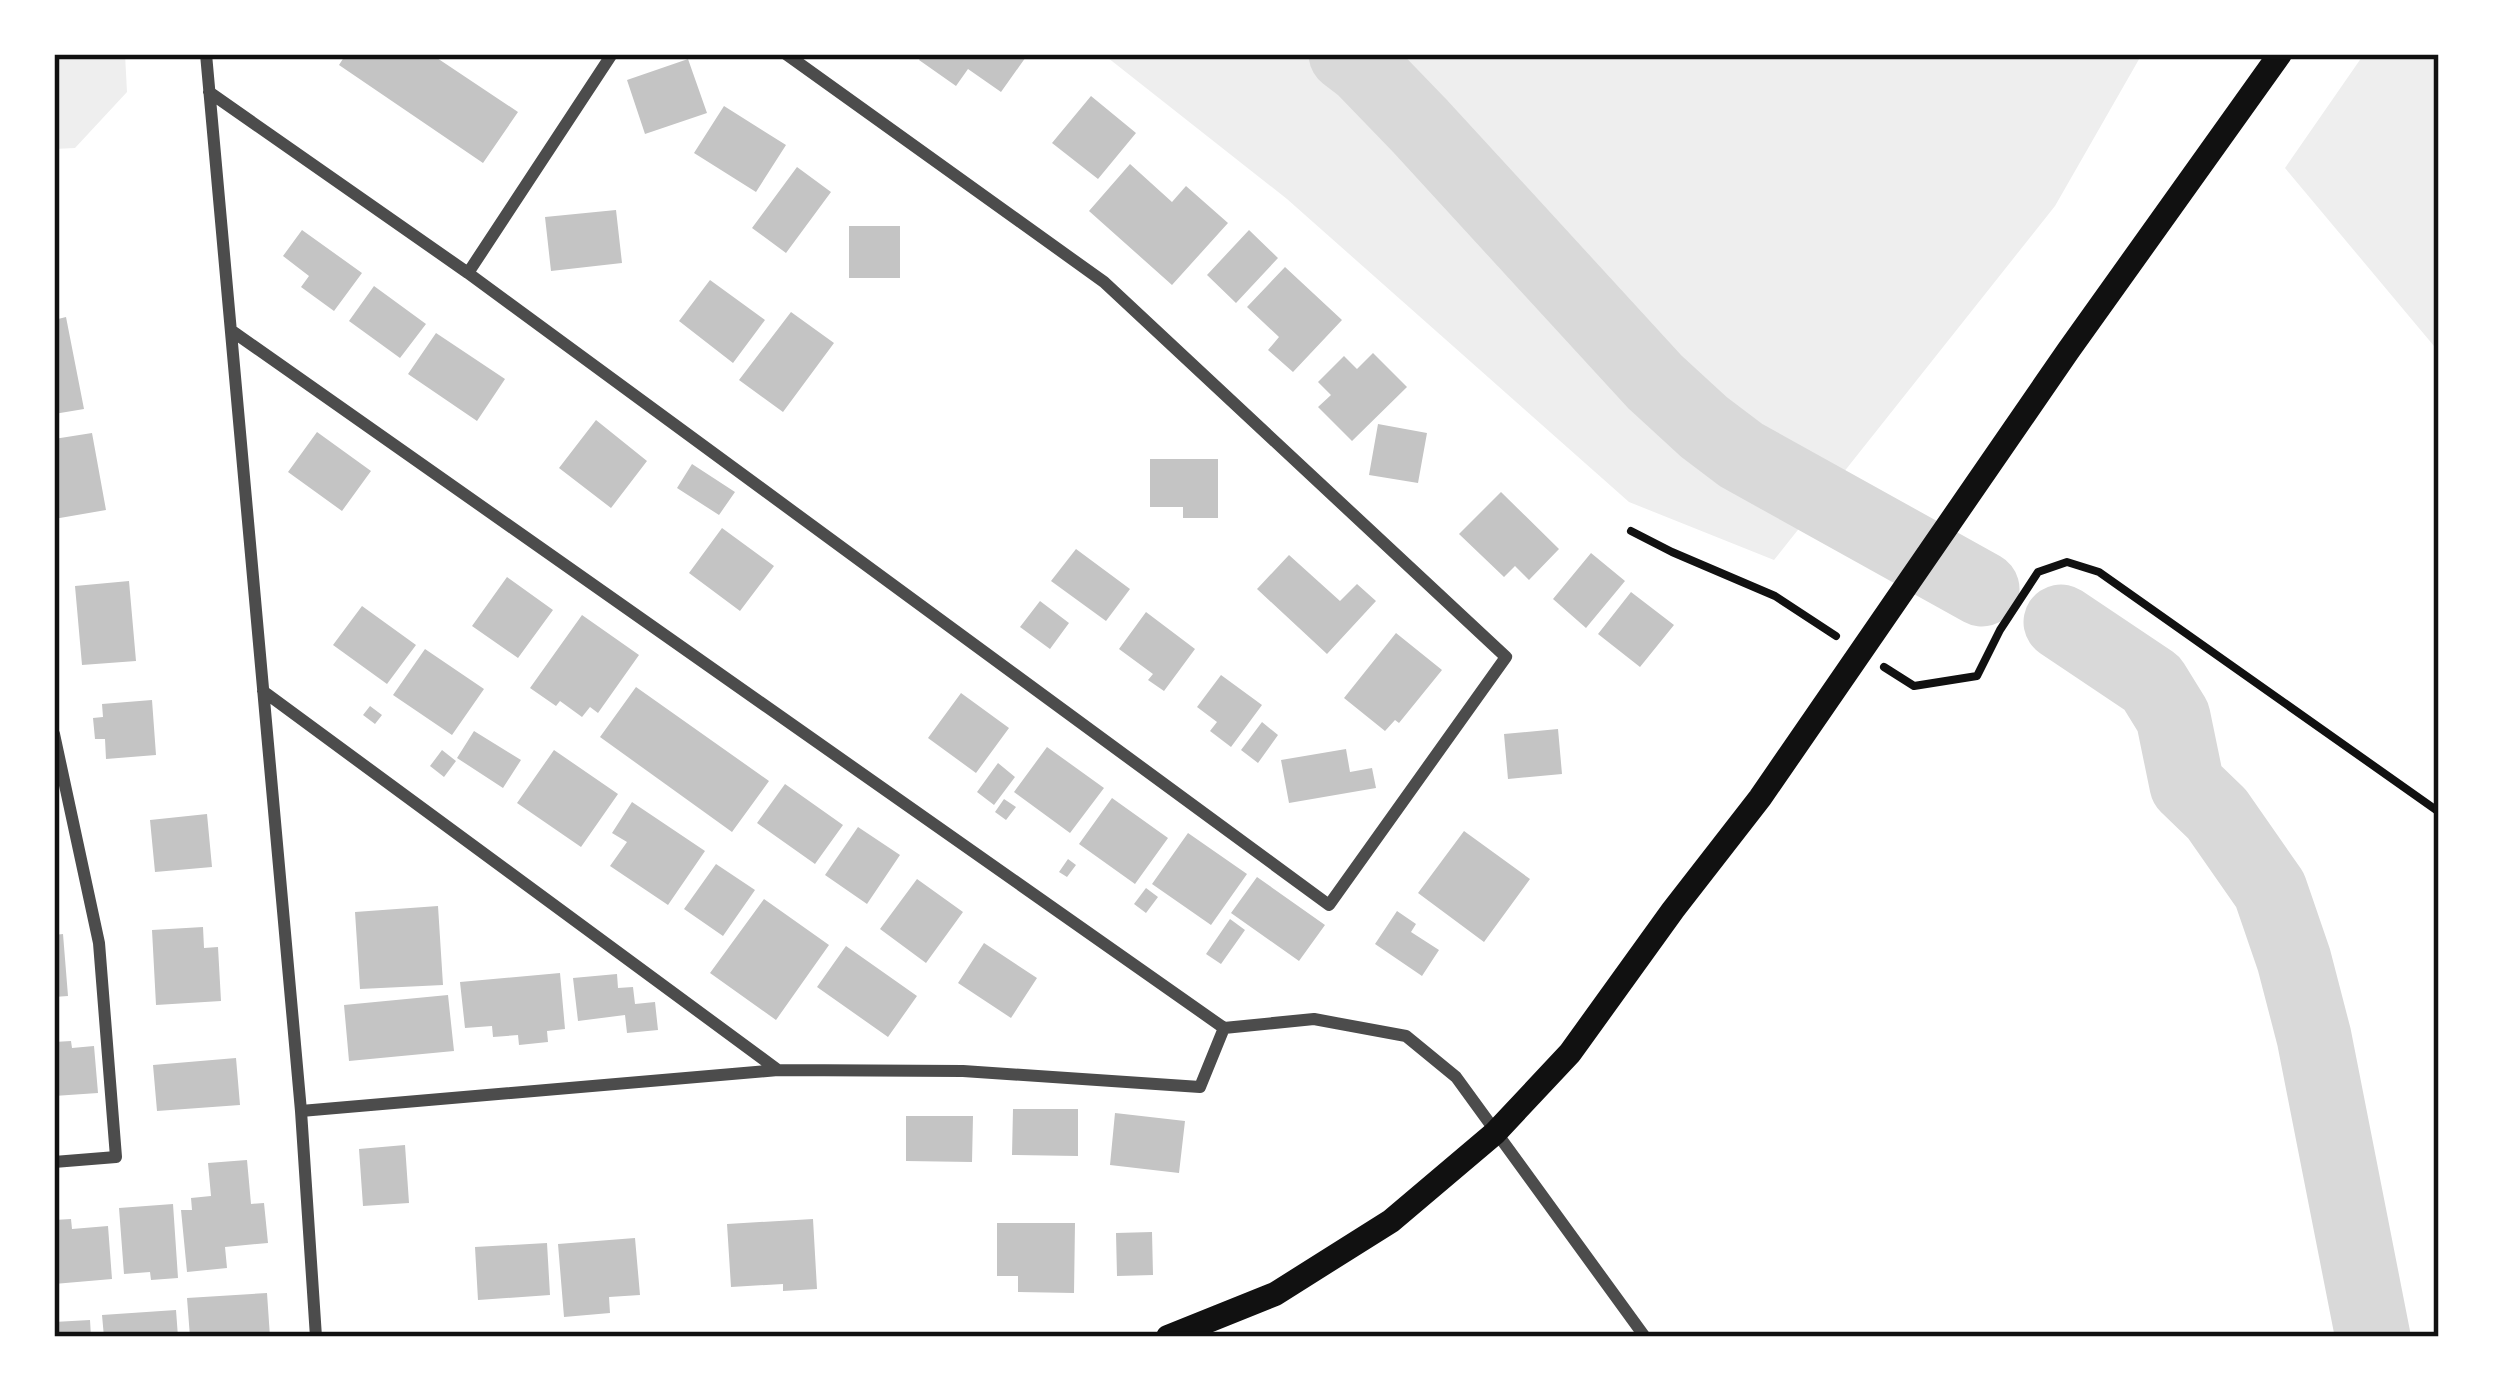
<svg xmlns="http://www.w3.org/2000/svg" width="2493" height="1391" viewBox="0 0 2493 1391" font-family="Roboto,sans-serif">
<rect width="100%" height="100%" fill="#fff"/>
<path fill="#eee" d="M 54,54 L 125,54 L 127,92 L 75,148 L 54,149 Z
M 1103,54 L 2142,54 L 2055,206 L 1774,560 L 1629,502 L 1287,199 Z
M 2364,54 L 2439,54 L 2439,352 L 2285,168 Z"/>
<g fill="none" stroke-linecap="round" stroke-linejoin="round">
<path stroke="#d9d9d9" stroke-width="75" d="M 1346,54 L 1363,67 L 1420,126 L 1655,382 L 1704,427 L 1741,455 L 1982,589
M 2061,622 L 2152,683 L 2173,717 L 2187,785 L 2217,814 L 2270,890 L 2294,960 L 2314,1037 L 2373,1337"/>
</g>
<path fill="#c4c4c4" d="M 346,54 L 431,54 L 518,112 L 483,163 L 339,65 Z
M 923,54 L 1028,54 L 1001,92 L 968,69 L 956,86 L 919,60 Z
M 688,59 L 707,113 L 645,134 L 627,80 Z
M 1091,96 L 1136,133 L 1098,179 L 1052,143 Z
M 724,106 L 786,145 L 756,192 L 694,153 Z
M 1130,164 L 1172,202 L 1186,186 L 1228,223 L 1172,285 L 1089,211 Z
M 797,167 L 831,192 L 786,253 L 752,228 Z
M 616,210 L 622,263 L 551,271 L 545,217 Z
M 849,226 L 900,226 L 900,278 L 849,278 Z
M 302,230 L 362,273 L 334,311 L 301,287 L 309,276 L 283,256 Z
M 1249,230 L 1278,258 L 1236,303 L 1207,275 Z
M 1285,267 L 1342,320 L 1293,372 L 1268,350 L 1279,337 L 1247,307 Z
M 710,280 L 765,320 L 733,363 L 679,321 Z
M 374,286 L 426,324 L 400,358 L 349,321 Z
M 791,312 L 834,343 L 783,412 L 739,380 Z
M 66,317 L 84,409 L 54,414 L 54,320 Z
M 436,333 L 505,379 L 477,421 L 408,374 Z
M 1373,353 L 1407,387 L 1352,441 L 1318,407 L 1331,395 L 1318,382 L 1344,356 L 1357,369 Z
M 596,420 L 647,461 L 611,508 L 559,468 Z
M 1378,424 L 1427,433 L 1418,483 L 1369,475 Z
M 317,432 L 371,471 L 342,511 L 288,472 Z
M 92,433 L 106,510 L 54,519 L 54,439 Z
M 1150,459 L 1218,459 L 1218,518 L 1183,518 L 1183,507 L 1150,507 Z
M 692,464 L 735,492 L 719,515 L 677,488 Z
M 1501,492 L 1559,549 L 1529,580 L 1515,566 L 1504,577 L 1459,534 Z
M 722,528 L 774,566 L 740,611 L 689,573 Z
M 1076,549 L 1130,589 L 1106,621 L 1051,581 Z
M 1591,553 L 1625,581 L 1586,628 L 1553,599 Z
M 1289,555 L 1340,601 L 1357,584 L 1376,601 L 1327,654 L 1257,589 Z
M 507,577 L 553,610 L 518,658 L 472,626 Z
M 129,581 L 136,661 L 82,665 L 75,586 Z
M 1631,592 L 1674,625 L 1640,667 L 1598,634 Z
M 1040,601 L 1069,623 L 1050,649 L 1020,627 Z
M 362,606 L 416,645 L 387,684 L 333,645 Z
M 1146,612 L 1195,649 L 1164,691 L 1148,680 L 1153,674 L 1119,649 Z
M 582,615 L 639,655 L 598,713 L 590,707 L 582,717 L 560,701 L 556,706 L 530,688 Z
M 1396,633 L 1442,670 L 1399,723 L 1395,720 L 1385,731 L 1344,698 Z
M 425,649 L 484,689 L 452,735 L 393,695 Z
M 1221,675 L 1262,705 L 1231,747 L 1210,731 L 1217,722 L 1197,707 Z
M 636,687 L 769,781 L 732,832 L 600,737 Z
M 961,693 L 1009,728 L 976,773 L 928,738 Z
M 152,700 L 156,755 L 106,759 L 105,739 L 95,739 L 93,718 L 103,717 L 102,704 Z
M 370,706 L 382,715 L 375,724 L 363,715 Z
M 1262,722 L 1278,735 L 1258,763 L 1241,750 Z
M 1558,729 L 1562,774 L 1508,779 L 1504,734 Z
M 474,731 L 521,760 L 503,788 L 457,758 Z
M 1047,747 L 1104,788 L 1070,833 L 1014,792 Z
M 1346,749 L 1350,772 L 1372,768 L 1376,788 L 1289,803 L 1281,760 Z
M 442,750 L 456,761 L 444,777 L 430,766 Z
M 554,750 L 618,794 L 581,847 L 517,803 Z
M 998,763 L 1015,777 L 994,805 L 977,792 Z
M 785,784 L 843,825 L 815,864 L 757,823 Z
M 1112,798 L 1168,838 L 1135,884 L 1079,844 Z
M 1004,799 L 1016,807 L 1006,820 L 995,812 Z
M 632,802 L 705,851 L 668,905 L 610,866 L 627,842 L 612,833 Z
M 207,814 L 212,867 L 155,872 L 150,820 Z
M 858,827 L 900,855 L 867,904 L 825,875 Z
M 1464,831 L 1530,879 L 1484,942 L 1418,893 Z
M 1188,833 L 1247,874 L 1211,925 L 1152,884 Z
M 1068,859 L 1076,865 L 1067,877 L 1059,872 Z
M 716,864 L 755,890 L 723,936 L 684,909 Z
M 1257,877 L 1325,925 L 1299,961 L 1231,913 Z
M 917,879 L 963,912 L 926,963 L 880,929 Z
M 1146,888 L 1158,897 L 1146,913 L 1134,904 Z
M 764,899 L 829,945 L 776,1020 L 710,973 Z
M 438,906 L 443,985 L 360,989 L 355,912 Z
M 1397,911 L 1416,924 L 1411,932 L 1439,950 L 1422,976 L 1375,944 Z
M 1230,919 L 1245,930 L 1221,964 L 1206,954 Z
M 203,927 L 204,948 L 218,947 L 221,1001 L 156,1005 L 152,930 Z
M 63,934 L 68,996 L 54,997 L 54,935 Z
M 984,943 L 1037,978 L 1011,1018 L 958,983 Z
M 846,946 L 917,996 L 888,1037 L 817,987 Z
M 560,973 L 565,1029 L 547,1031 L 548,1042 L 519,1045 L 518,1035 L 493,1037 L 492,1026 L 465,1028 L 460,982 Z
M 617,974 L 618,988 L 633,987 L 635,1004 L 655,1002 L 658,1030 L 627,1033 L 625,1015 L 578,1021 L 573,978 Z
M 448,995 L 454,1051 L 349,1061 L 344,1005 Z
M 71,1041 L 72,1048 L 94,1046 L 98,1093 L 54,1096 L 54,1042 Z
M 236,1058 L 240,1105 L 157,1111 L 153,1065 Z
M 1013,1109 L 1078,1109 L 1078,1156 L 1012,1155 Z
M 1115,1113 L 1185,1121 L 1179,1173 L 1110,1165 Z
M 906,1116 L 973,1116 L 972,1162 L 906,1161 Z
M 405,1145 L 409,1203 L 363,1206 L 359,1149 Z
M 247,1160 L 251,1204 L 264,1203 L 268,1243 L 225,1247 L 227,1268 L 187,1272 L 181,1210 L 192,1210 L 191,1198 L 211,1196 L 208,1163 Z
M 173,1204 L 178,1278 L 151,1280 L 150,1272 L 124,1274 L 119,1208 Z
M 71,1219 L 72,1229 L 108,1226 L 112,1279 L 54,1284 L 54,1220 Z
M 813,1219 L 817,1289 L 783,1291 L 783,1284 L 731,1287 L 727,1224 Z
M 997,1223 L 1075,1223 L 1074,1293 L 1018,1292 L 1018,1276 L 997,1276 Z
M 1152,1232 L 1153,1275 L 1117,1276 L 1116,1233 Z
M 635,1238 L 640,1295 L 609,1297 L 610,1313 L 564,1317 L 558,1244 Z
M 547,1243 L 550,1295 L 478,1300 L 475,1247 Z
M 267,1293 L 270,1337 L 190,1337 L 187,1298 Z
M 176,1310 L 178,1337 L 104,1337 L 102,1315 Z
M 90,1320 L 91,1337 L 54,1337 L 54,1322 Z"/>
<g fill="none" stroke-linecap="round" stroke-linejoin="round">
<path stroke="#111" stroke-width="8" d="M 1631,531 L 1672,552 L 1775,596 L 1836,636
M 1884,667 L 1914,686 L 1977,676 L 2000,630 L 2038,572 L 2067,562 L 2099,572 L 2439,812"/>
<path stroke="#4c4c4c" stroke-width="12" d="M 206,54 L 301,1111 L 316,1337
M 209,92 L 468,273 L 1329,905 L 1506,657 L 1104,282 L 786,54
M 468,273 L 612,54
M 232,331 L 1224,1028 L 1314,1019 L 1406,1036 L 1456,1077 L 1645,1337
M 263,691 L 778,1070
M 54,734 L 99,943 L 116,1157 L 54,1162
M 301,1111 L 778,1070 L 963,1071 L 1200,1087 L 1224,1028"/>
<path stroke="#111" stroke-width="24" d="M 1168,1337 L 1275,1294 L 1391,1221 L 1495,1133 L 1570,1053 L 1673,910 L 1760,798 L 2068,351 L 2280,54"/>
</g>
<rect width="2493" height="1391" fill="none" stroke="#ffffff" stroke-width="114"/>
<rect x="57" y="57" width="2379" height="1277" fill="none" stroke="#111" stroke-width="4.5"/>
</svg>
